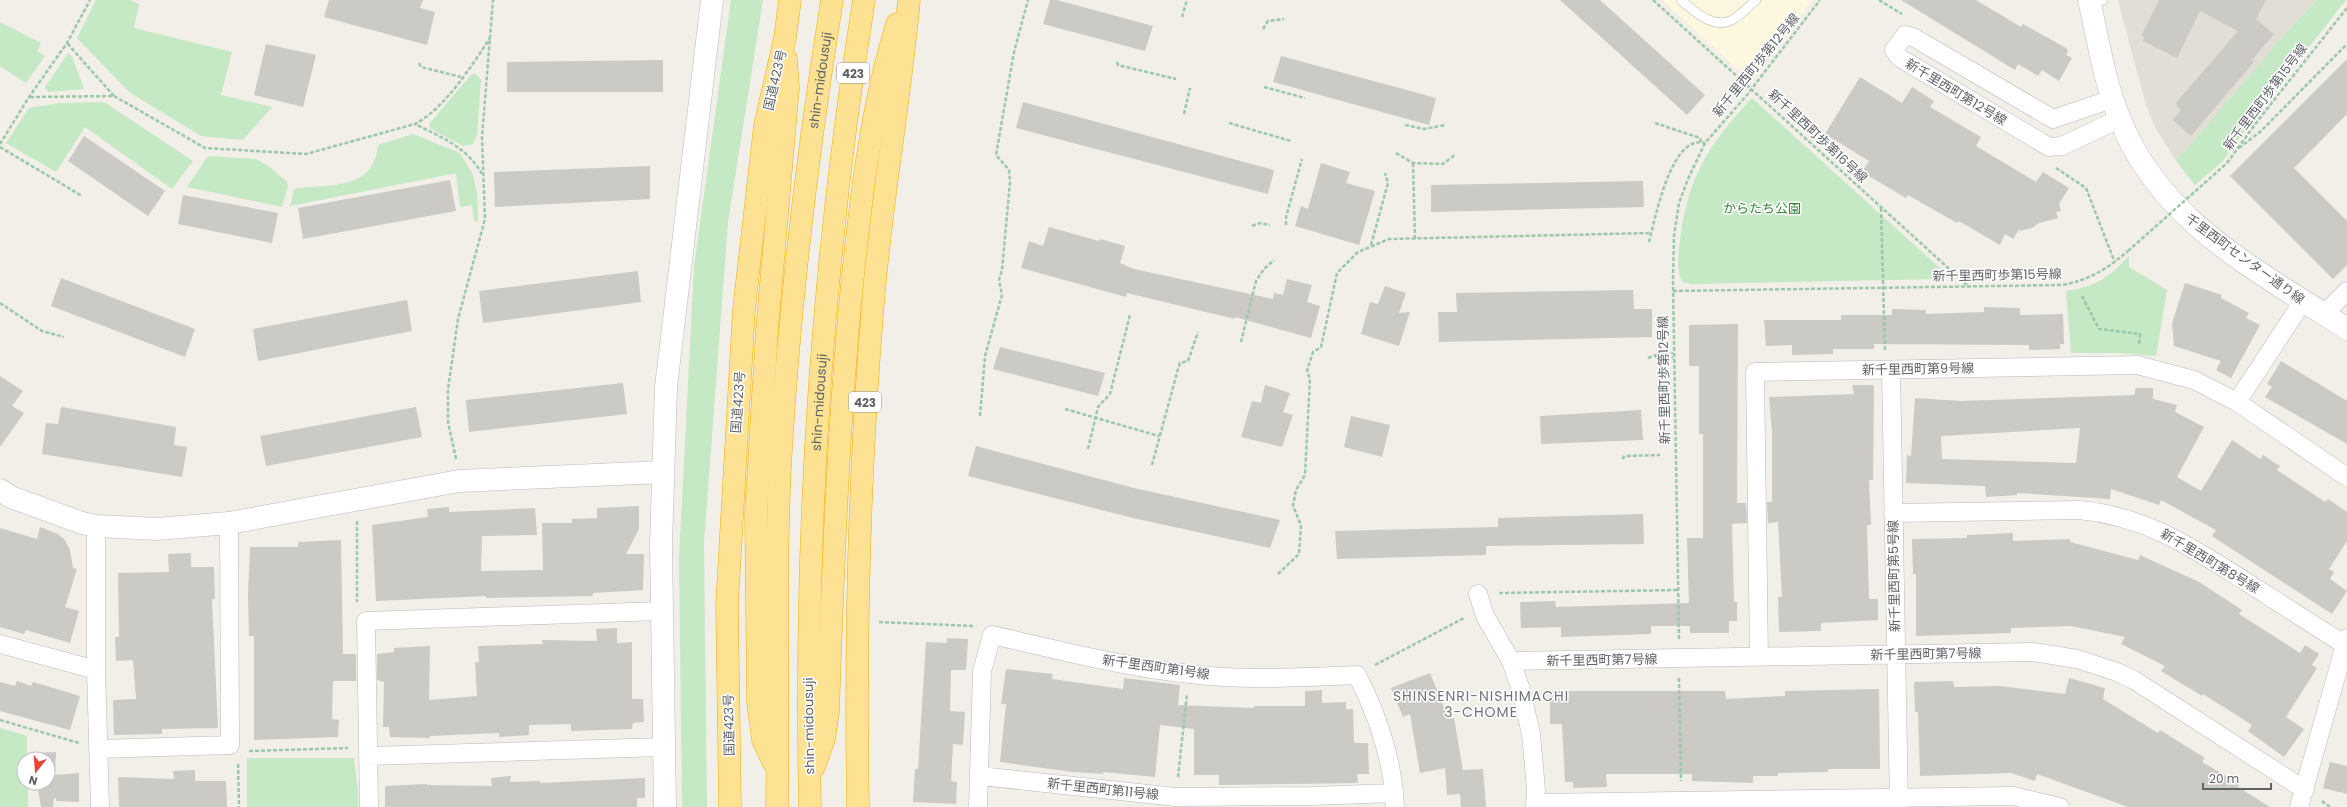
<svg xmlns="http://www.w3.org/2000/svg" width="2347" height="807" viewBox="0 0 2347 807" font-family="Poppins,'Noto Sans JP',sans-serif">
<rect width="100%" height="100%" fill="#f1efe8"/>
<path fill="#fef7e0" d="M 1662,0 L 1812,0 L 1750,80 Z"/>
<path fill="#e1ded6" d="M 2118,0 L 2317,0 L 2291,27 L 2176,161 L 2155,127 L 2145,102 Z"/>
<path fill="#c5e8c5" d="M 96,0 L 129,0 L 139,4 L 134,28 L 232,52 L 221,95 L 272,107 L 243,140 L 201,136 L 129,92 L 77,38 Z
M 731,0 L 763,0 L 728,222 L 704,543 L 707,807 L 682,807 L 679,559 L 694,267 Z
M 2317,0 L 2346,0 L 2255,116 L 2223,161 L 2195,185 L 2176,161 L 2291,27 Z
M 0,22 L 41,43 L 37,51 L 45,56 L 26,83 L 0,66 Z
M 68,53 L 72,56 L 84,89 L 48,92 L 45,87 Z
M 472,74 L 476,74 L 481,80 L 477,135 L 473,144 L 463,146 L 431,129 L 429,124 Z
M 1752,98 L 1942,270 L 1939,279 L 1691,284 L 1683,282 C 1675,270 1679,253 1680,240 C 1688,176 1709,144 1752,98 Z
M 104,102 L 193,161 L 172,189 L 85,127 L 56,172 L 6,143 L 29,108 L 60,103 Z
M 413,134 L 460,153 L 473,175 L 477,193 L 478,221 L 474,221 L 472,205 L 460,207 L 456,173 L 290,206 L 294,189 C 328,183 373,193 378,145 Z
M 208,156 L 256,159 L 271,168 L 287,182 L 288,186 L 282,207 L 187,187 Z
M 2129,256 L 2129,267 L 2167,290 L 2156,356 L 2120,353 L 2071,353 L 2066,291 C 2098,286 2108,278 2129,256 Z
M 0,728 L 27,736 L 27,759 L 24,759 L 24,783 L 28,783 L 28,807 L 0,807 Z
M 247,758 L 354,758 L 358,791 L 358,807 L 247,807 Z"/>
<path fill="#cccac5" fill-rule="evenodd" d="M 329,0 L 423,0 L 420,8 L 435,12 L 427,45 L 324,17 Z
M 1050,0 L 1057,0 L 1153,26 L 1145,51 L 1043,24 Z
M 1560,0 L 1600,0 L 1705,95 L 1687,115 Z
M 1901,0 L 1976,0 L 2021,27 L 2023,24 L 2066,48 L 2068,51 L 2066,55 L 2072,58 L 2059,81 L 2042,70 L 2038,76 L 2018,64 L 2015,70 Z
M 2159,0 L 2266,0 L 2256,19 L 2274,34 L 2252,60 L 2254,62 L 2191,136 L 2173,120 L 2181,110 L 2175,104 L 2238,31 L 2200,11 L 2177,58 L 2143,41 L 2144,37 L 2141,36 Z
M 266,44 L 316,55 L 303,107 L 254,95 Z
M 1281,56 L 1436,98 L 1429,125 L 1273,82 Z
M 2347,59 L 2347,114 L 2294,168 L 2347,221 L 2347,265 L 2333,279 L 2230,176 Z
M 663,60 L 663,92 L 507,92 L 507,62 Z
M 1860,77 L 1902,103 L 1912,87 L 1934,101 L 1930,107 L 1981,137 L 1976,146 L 2036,182 L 2043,172 L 2069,188 L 2059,204 L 2061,211 L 2056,212 L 2058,218 L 2039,223 L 2032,228 L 2018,231 L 2013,239 L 2005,234 L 2000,245 L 1959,221 L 1957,223 L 1908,195 L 1906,198 L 1862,172 L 1869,161 L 1825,134 Z
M 1023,102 L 1274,170 L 1268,194 L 1016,128 Z
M 84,136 L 165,191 L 148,216 L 68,161 Z
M 1321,163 L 1350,172 L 1346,183 L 1375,191 L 1359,245 L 1295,226 L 1301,206 L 1308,209 Z
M 650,166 L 650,199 L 495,207 L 494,172 Z
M 450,180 L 456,211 L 303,239 L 298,208 Z
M 1643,181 L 1644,207 L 1431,212 L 1431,185 Z
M 183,195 L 278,213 L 272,243 L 178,224 Z
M 1049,227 L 1099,241 L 1100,239 L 1125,246 L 1120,263 L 1134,269 L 1273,299 L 1274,293 L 1283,295 L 1287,279 L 1312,285 L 1307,302 L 1320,306 L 1311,338 L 1235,317 L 1235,319 L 1127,293 L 1126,297 L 1021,268 L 1029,241 L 1043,246 Z
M 638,271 L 641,302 L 483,323 L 479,291 Z
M 61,278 L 195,329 L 185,357 L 51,306 Z
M 2185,283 L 2222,295 L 2221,298 L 2249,313 L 2246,318 L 2260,325 L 2231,378 L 2216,370 L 2221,361 L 2174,346 L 2172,323 Z
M 1385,286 L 1406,293 L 1399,313 L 1410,312 L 1399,346 L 1361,334 L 1370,302 L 1378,304 Z
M 1633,290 L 1634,309 L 1652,309 L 1652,337 L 1439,342 L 1438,312 L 1457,312 L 1456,293 Z
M 407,300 L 412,331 L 258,361 L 253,329 Z
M 1984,307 L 2020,308 L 2020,315 L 2063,314 L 2064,344 L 2060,344 L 2060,349 L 2029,350 L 2029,345 L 1874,344 L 1874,349 L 1833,349 L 1833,354 L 1792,355 L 1792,345 L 1766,346 L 1764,320 L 1841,320 L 1841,315 L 1892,315 L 1892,309 L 1926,310 L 1926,314 L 1984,312 Z
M 1738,324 L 1737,503 L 1746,503 L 1747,523 L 1732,524 L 1734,602 L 1737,602 L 1737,621 L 1729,621 L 1729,633 L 1690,633 L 1690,626 L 1651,626 L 1651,634 L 1561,637 L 1561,627 L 1521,628 L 1520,602 L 1555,601 L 1556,607 L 1689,603 L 1687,538 L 1703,538 L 1703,434 L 1699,434 L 1699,366 L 1689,366 L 1689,325 Z
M 1000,347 L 1105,373 L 1098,396 L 993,369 Z
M 2281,361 L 2347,401 L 2347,444 L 2265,397 L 2272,387 L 2267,384 Z
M 0,376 L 23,391 L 12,406 L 24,413 L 0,447 Z
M 623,383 L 627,414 L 469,432 L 466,400 Z
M 1265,385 L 1290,393 L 1283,412 L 1293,415 L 1282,447 L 1241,437 L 1252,401 L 1261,403 Z
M 1852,385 L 1874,385 L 1873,480 L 1869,480 L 1871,525 L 1867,525 L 1869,599 L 1878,599 L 1878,620 L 1821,623 L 1821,631 L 1779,632 L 1778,597 L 1782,597 L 1778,522 L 1768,523 L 1767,502 L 1772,502 L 1772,431 L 1769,397 L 1854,394 Z
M 2136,388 L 2153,388 L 2153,399 L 2177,405 L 2175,412 L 2204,427 L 2177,477 L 2201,491 L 2232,440 L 2260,459 L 2263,455 L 2280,466 L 2277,470 L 2325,502 L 2328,499 L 2347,512 L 2347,541 L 2329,569 L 2334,572 L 2330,579 L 2347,591 L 2332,614 L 2212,536 L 2216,530 L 2161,500 L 2159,505 L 2111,489 L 2110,499 L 2017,493 L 2017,495 L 1986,497 L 1985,486 L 1906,483 L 1907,455 L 1911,456 L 1915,398 L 1961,401 L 2134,395 ZM 2080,428 L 2076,463 L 1942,459 L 1941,436 Z
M 61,407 L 176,427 L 174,445 L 187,447 L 182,477 L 42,454 L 46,423 L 58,424 Z
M 416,407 L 422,437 L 266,466 L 260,436 Z
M 1641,410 L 1643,440 L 1541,444 L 1540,416 Z
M 1351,416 L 1390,425 L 1382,457 L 1344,447 Z
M 976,446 L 1134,488 L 1280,520 L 1270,548 L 1133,518 L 968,476 Z
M 639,506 L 639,529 L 626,554 L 644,554 L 643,590 L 593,593 L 593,596 L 486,598 L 486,596 L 376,601 L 372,525 L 428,517 L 427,509 L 449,507 L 449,512 L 535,508 L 537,535 L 482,536 L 481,571 L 543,570 L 542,523 L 572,523 L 572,519 L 597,518 L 597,508 Z
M 1643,514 L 1644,544 L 1486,546 L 1486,555 L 1337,559 L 1335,531 L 1498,527 L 1498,518 Z
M 40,527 L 58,534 L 65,540 L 70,550 L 73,568 L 77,569 L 65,607 L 79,611 L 70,643 L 26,630 L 24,634 L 0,627 L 0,528 L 37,539 Z
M 2013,533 L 2013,541 L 2070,539 L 2070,542 L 2138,560 L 2140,555 L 2199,582 L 2242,610 L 2239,614 L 2300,653 L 2305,645 L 2319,654 L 2312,665 L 2317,668 L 2286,717 L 2304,729 L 2284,757 L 2248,731 L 2252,725 L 2203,694 L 2202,696 L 2161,671 L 2165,666 L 2121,644 L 2125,637 L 2071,626 L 2011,628 L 2011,633 L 1916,636 L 1916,574 L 1913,574 L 1912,539 L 1967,538 L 1967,535 Z
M 341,540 L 343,654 L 356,654 L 356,681 L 333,681 L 332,719 L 339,720 L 338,737 L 254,740 L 254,636 L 249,636 L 248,595 L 250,547 L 298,547 L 298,542 Z
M 191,553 L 191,567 L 214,567 L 215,599 L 212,599 L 218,728 L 162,729 L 162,734 L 114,735 L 113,700 L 136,699 L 133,660 L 116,661 L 115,637 L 119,637 L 118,573 L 169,572 L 168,554 Z
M 617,628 L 617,643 L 632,642 L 632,699 L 643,699 L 644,722 L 633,723 L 632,729 L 571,731 L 571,724 L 529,725 L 529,735 L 499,737 L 499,733 L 430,736 L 430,738 L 390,737 L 389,727 L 383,727 L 384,682 L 377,680 L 377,654 L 394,652 L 394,648 L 430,646 L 429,700 L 477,696 L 475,662 L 479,662 L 478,646 L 543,644 L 542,640 L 597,641 L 596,629 Z
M 947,638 L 968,639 L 966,670 L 951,670 L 950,711 L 965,712 L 963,745 L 953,744 L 951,781 L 957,782 L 956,804 L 913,802 L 915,769 L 918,769 L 926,642 L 947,643 Z
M 1006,669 L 1053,674 L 1052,679 L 1123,689 L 1124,678 L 1180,685 L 1178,705 L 1254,708 L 1254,706 L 1305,706 L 1305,691 L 1322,690 L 1322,703 L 1346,702 L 1346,709 L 1353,709 L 1354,743 L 1368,743 L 1369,774 L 1357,774 L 1358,783 L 1219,785 L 1219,775 L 1194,775 L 1194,729 L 1160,725 L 1155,777 L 1103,772 L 1103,774 L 1073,772 L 1000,762 L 1006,704 L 1001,704 Z
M 1430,673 L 1449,719 L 1454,718 L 1463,770 L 1483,769 L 1486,807 L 1461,807 L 1460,794 L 1447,795 L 1445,768 L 1420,773 L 1410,714 L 1403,717 L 1391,688 Z
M 2069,678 L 2105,688 L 2103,699 L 2158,733 L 2160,730 L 2205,758 L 2202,762 L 2240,784 L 2238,787 L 2270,807 L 2128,807 L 2037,774 L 2035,781 L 2011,773 L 1920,776 L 1918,712 L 1915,712 L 1914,682 L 1953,681 L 1954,687 L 2000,686 L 2065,694 Z
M 17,681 L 31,686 L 33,682 L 80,696 L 70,730 L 0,711 L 0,682 L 15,686 Z
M 1879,689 L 1880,769 L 1828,769 L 1828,772 L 1778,773 L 1778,776 L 1753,776 L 1753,783 L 1692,781 L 1692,774 L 1606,774 L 1607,787 L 1573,788 L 1573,782 L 1565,782 L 1562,724 L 1550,724 L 1550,691 L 1725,691 L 1726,699 L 1785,696 L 1785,691 Z
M 56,752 L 55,775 L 79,773 L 79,802 L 56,801 L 56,798 L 54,798 L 53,807 L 41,807 L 37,783 L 48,783 L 48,759 L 34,759 L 33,753 Z
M 2330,762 L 2347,766 L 2347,794 L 2323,788 Z
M 195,770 L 195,781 L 226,781 L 227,807 L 119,807 L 118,777 L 174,779 L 173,771 Z
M 511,776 L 510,782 L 540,781 L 540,783 L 645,778 L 645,798 L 637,798 L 637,807 L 385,807 L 385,786 L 427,784 L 427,785 L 492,786 L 491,778 Z"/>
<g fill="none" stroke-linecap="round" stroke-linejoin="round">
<g stroke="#b5b8bc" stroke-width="10">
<path id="lane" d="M 1681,0 C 1695,12 1716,32 1735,18 C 1743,13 1749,6 1756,0
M 2089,4 L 2103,0"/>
</g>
<g stroke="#b5b8bc" stroke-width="19">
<path id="street" d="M 2112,99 L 2053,119 L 1913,37 L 1905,35 L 1894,50 L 1900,58 L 2049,147 L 2062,146 L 2119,119
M 2324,314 L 2347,291
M 1891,370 L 1899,807
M 2237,402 L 2347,477
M 1893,513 L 2079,510 C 2145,516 2190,546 2245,581 C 2278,602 2312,624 2345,645
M 96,526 L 96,670 L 100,807
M 1478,594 L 1485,616 L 1511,661 L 1521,690 L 1531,734 L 1536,790 L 1535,807
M 0,644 L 96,670
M 1759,657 L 1755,372 L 2137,365 L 2194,380 L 2237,402 L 2303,301
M 1511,661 L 2033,652 L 2077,659 L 2117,672 L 2134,680 L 2305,790
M 98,749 L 230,745 L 229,523
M 368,756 L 664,747
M 980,776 L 1176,797 L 1311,796 L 1394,793
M 1537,803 L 2013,796 L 2060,807
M 369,807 L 366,621 L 661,611
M 978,807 L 982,671 L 992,635 C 1058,650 1123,667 1190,674 C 1245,681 1302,677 1357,675 C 1378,716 1393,760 1395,807
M 2299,807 L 2347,638"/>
</g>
<g stroke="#b6babf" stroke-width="23">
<path id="secondary" d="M 2089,0 C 2098,39 2104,80 2119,117 C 2160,223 2258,270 2347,329
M 0,490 L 11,497 L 82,523 L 96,526 L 157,529 L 229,523 L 459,481 L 663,472
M 665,807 L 661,544 L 666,387 L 712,0"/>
</g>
<g stroke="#f9ab00" stroke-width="23">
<g id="highway">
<path d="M 774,763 L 763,740 L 758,702 L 756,513 L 767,330 L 788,88 L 786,59"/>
<path d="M 814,767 L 824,739 L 828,712 C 833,570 838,427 852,285 C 861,196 871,109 897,24"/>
<path d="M 730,807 L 727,605 L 744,309 L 765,125 L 785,38 L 790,0"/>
<path id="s1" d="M 777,807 C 779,688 774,568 781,449 C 790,298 808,149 832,0"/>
<path id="s2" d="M 810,807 C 804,537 821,267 864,0"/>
<path d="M 858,807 C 855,638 859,471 873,303 C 881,202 900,101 909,0"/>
</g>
</g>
<path stroke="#9cc7a9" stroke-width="2.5" stroke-dasharray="4 2" stroke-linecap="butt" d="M 1653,0 L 1968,286
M 1879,0 L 1902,14
M 1182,17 L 1187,0
M 1263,29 L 1268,21 L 1284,19
M 1117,62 L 1118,65 L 1176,79
M 419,63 L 421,67 L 461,77
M 1264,87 L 1305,98
M 114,96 L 205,148 L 306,154 L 415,124
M 30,97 L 114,96 L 67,43
M 1184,114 L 1190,88
M 1229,123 L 1291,141
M 1655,123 L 1700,138 L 1701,142
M 1405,125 L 1424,129 L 1445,125
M 0,144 L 29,97 L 67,43 L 90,0
M 0,147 L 82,196
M 2239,148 L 2260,132 L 2347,44
M 1396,153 L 1413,163 L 1443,164 L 1456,154
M 1413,163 L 1415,239
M 2227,163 L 2259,119 L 2347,8
M 2056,168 L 2086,188 L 2115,263
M 482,174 C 467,147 441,137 415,124 C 445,108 471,67 490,38
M 1881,208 L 1885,351
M 1286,225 L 1286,217 L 1302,159
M 1252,226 L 1260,223 L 1270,225
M 1649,242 C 1655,220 1671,133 1705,143
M 1371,245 L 1388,183 L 1385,173
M 1673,291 L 2061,285 C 2088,281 2107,269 2128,251
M 2082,296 L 2099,329 L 2140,334 L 2139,345
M 0,303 L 42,331 L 64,337
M 1241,342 L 1256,281 L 1264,269 L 1274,260
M 1655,356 L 1658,359 L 1673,358
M 1648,358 L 1659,354 L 1673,353
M 1065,409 L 1159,436
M 980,416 L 985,356 L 1002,295 L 999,280 L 1002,270 L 1010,182 L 1009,170 L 996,155 L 1014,52 L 1028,0
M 1088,449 L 1098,407 L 1110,394 L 1130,315
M 456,459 L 448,422 L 448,389 L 458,319 L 485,219 L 482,137 L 493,0
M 1622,459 L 1625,456 L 1660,455
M 1152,465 L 1178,369 L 1180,363 L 1188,361 L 1198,332
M 357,521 L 357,602
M 1278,574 L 1299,554 L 1301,525 L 1293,506 L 1296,490 L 1305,475 L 1310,379 L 1307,371 L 1313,352 L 1321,347 L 1337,273 L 1358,252 L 1389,239 L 1651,233
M 1499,593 L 1677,590
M 879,622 L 974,626
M 1679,639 L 1673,281 L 1674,236 L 1679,203 L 1688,179 L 1705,143 L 1747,95 L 1820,0
M 1375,665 L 1464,618
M 1679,678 L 1681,781
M 0,720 L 79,743
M 249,751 L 348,748
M 238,764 L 239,807
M 1178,777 L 1187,694
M 2322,801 L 2330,807"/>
<use href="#lane" stroke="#fff" stroke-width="9"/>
<use href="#street" stroke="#fff" stroke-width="18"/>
<use href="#secondary" stroke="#fff" stroke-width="22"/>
<use href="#highway" stroke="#fde293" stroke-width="22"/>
<path stroke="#9cc7a9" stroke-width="2.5" stroke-dasharray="4 2" stroke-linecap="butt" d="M 2128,251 L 2227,163"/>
</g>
<g text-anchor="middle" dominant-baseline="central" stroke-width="3" stroke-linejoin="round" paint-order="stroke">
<g fill="#fff" stroke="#8f9295" stroke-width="1">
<rect x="837" y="63" width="32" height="20" rx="3"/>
<rect x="849" y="392" width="32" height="20" rx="3"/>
</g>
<g font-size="12" font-weight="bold" fill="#5f6368">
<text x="853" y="73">423</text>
<text x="865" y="402">423</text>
</g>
<g font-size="13" fill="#5f6368" stroke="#fff">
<text transform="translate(1756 65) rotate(-51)">新千里西町歩第12号線</text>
<text transform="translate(775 80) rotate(-77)">国道423号</text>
<text stroke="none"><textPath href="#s1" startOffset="729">shin-midousuji</textPath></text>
<text transform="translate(1956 92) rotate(31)">新千里西町第12号線</text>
<text transform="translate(2265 97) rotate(-53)">新千里西町歩第15号線</text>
<text transform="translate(1818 136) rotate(43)">新千里西町歩第16号線</text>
<text transform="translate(2245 259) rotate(36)">千里西町センター通り線</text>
<text transform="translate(1997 275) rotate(-1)">新千里西町歩第15号線</text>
<text transform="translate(1918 369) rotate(-1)">新千里西町第9号線</text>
<text transform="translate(1664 380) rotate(-91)">新千里西町歩第12号線</text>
<text transform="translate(738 402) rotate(-86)">国道423号</text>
<text stroke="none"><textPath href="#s2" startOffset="405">shin-midousuji</textPath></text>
<text transform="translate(2210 561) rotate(31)">新千里西町第8号線</text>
<text transform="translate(1894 576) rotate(-91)">新千里西町第5号線</text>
<text transform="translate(1926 654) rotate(-1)">新千里西町第7号線</text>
<text transform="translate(1602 660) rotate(-1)">新千里西町第7号線</text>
<text transform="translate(1156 667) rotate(8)">新千里西町第1号線</text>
<text transform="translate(729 725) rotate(-91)">国道423号</text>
<text transform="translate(809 726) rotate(-91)">shin-midousuji</text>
<text transform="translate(1103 789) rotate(6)">新千里西町第11号線</text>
</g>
<g font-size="13" fill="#348238" stroke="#fff">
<text x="1762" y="208">からたち公園</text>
</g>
<g font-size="14" letter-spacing="1" fill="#70757a" stroke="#fff">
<text x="1481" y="696">SHINSENRI-NISHIMACHI<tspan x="1481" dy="16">3-CHOME</tspan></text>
</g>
</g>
<g transform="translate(36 771) rotate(197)"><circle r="19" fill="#ffffff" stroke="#bfc1c3"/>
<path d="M0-3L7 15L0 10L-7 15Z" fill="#ea4335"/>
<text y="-6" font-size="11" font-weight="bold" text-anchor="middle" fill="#5f6368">N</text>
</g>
<path d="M2203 783v6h68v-6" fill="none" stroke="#5f6368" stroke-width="2"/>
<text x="2209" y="783" font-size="12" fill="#5f6368" stroke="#ffffff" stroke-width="3" paint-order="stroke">20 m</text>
</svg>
